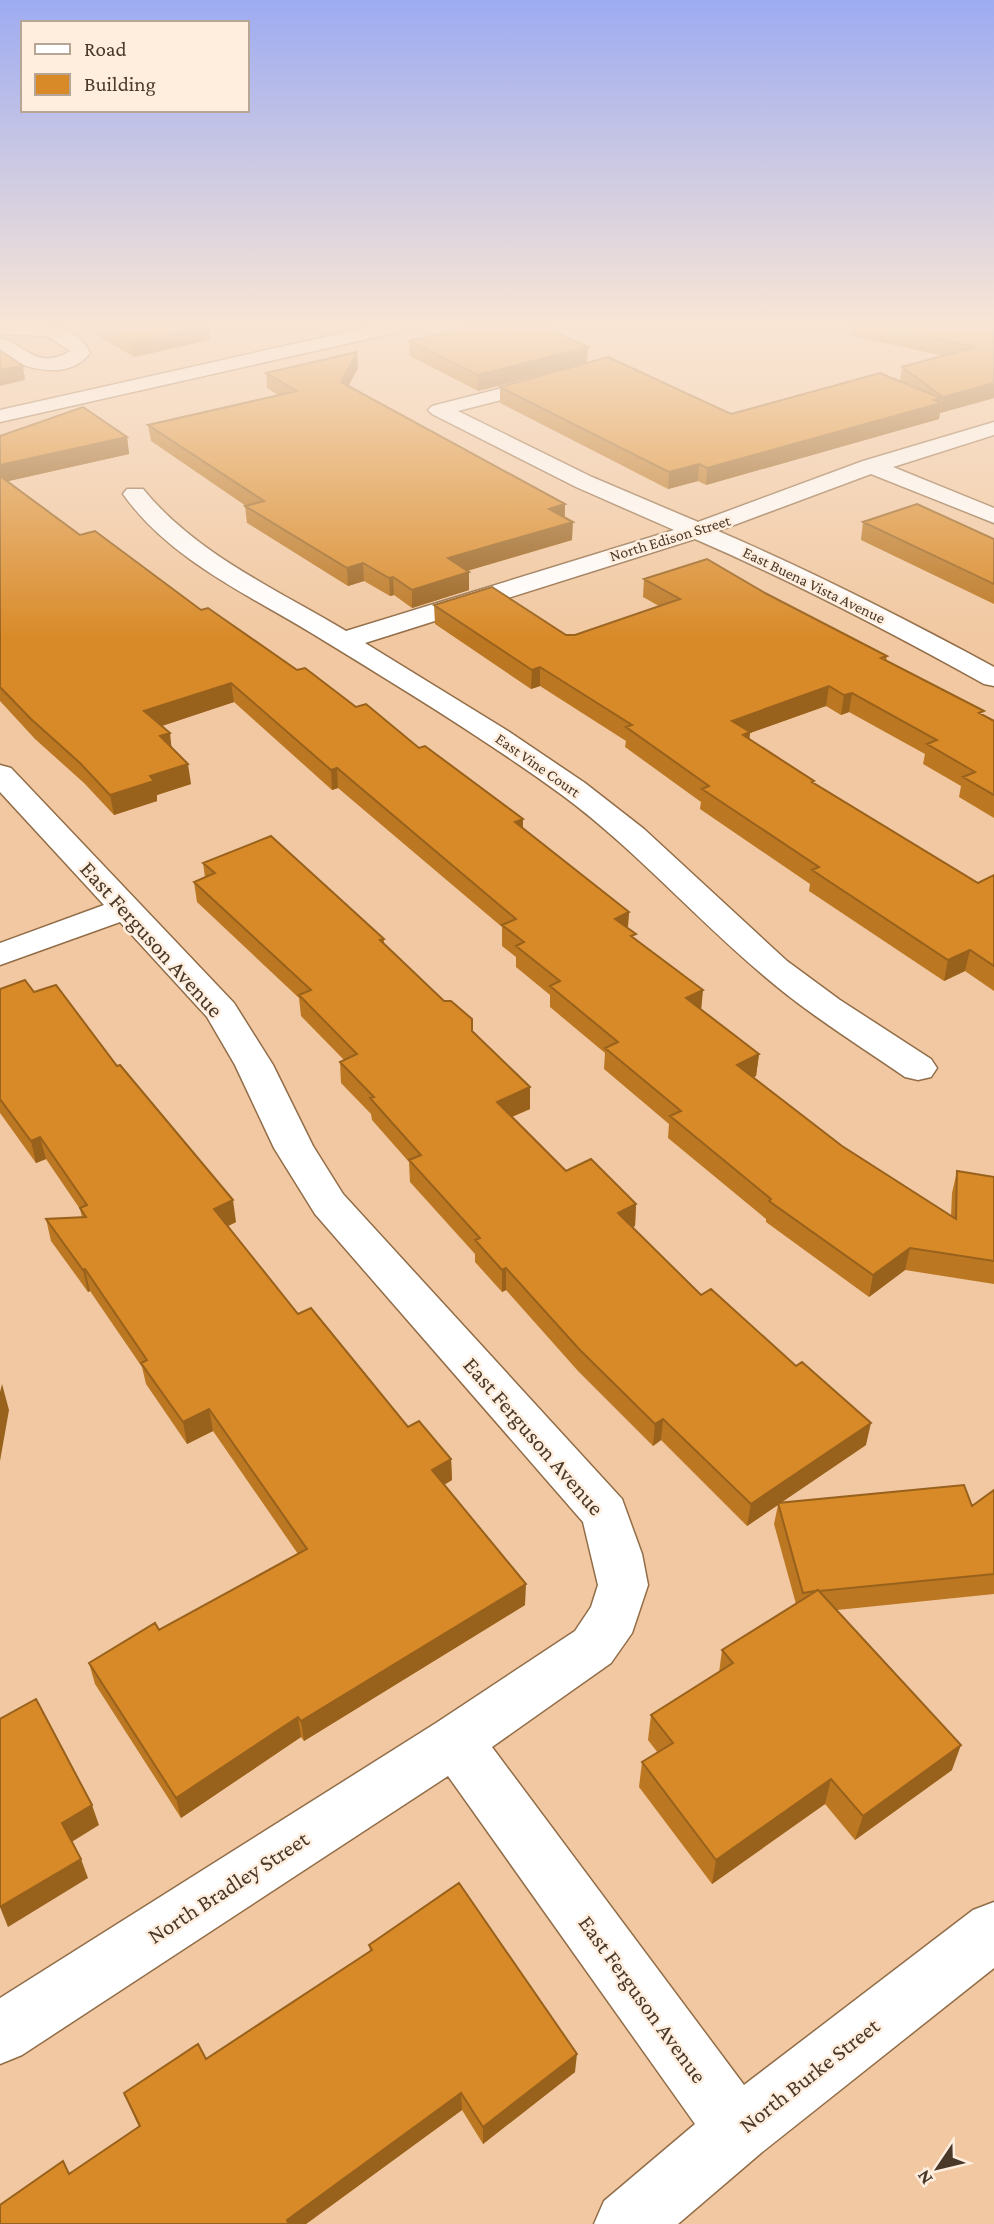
<svg xmlns="http://www.w3.org/2000/svg" width="994" height="2224" viewBox="0 0 994 2224" font-family="'Crimson Pro',serif">
<rect width="100%" height="100%" fill="#f1c8a1"/>
<g fill="none" stroke-linecap="round" stroke-linejoin="round">
<g stroke="#916d48" stroke-width="3">
<path id="minor" d="M 0,327 C 30,327 75,319 90,353 C 69,381 24,370 0,353 L 0,338 C 27,345 37,371 70,351 L 47,336 L 0,334 Z
M 553,375 L 560,377 L 563,381 L 560,385 L 458,411 L 592,477 L 698,522 L 863,461 L 994,422 L 994,435 L 893,467 L 994,508 L 994,523 L 871,474 L 718,531 C 813,572 904,618 994,667 L 994,686 L 984,684 C 889,631 794,582 695,539 L 365,643 L 508,731 L 585,783 L 644,829 L 787,961 L 840,1000 L 931,1059 L 937,1068 L 931,1077 L 918,1080 L 905,1077 C 857,1044 807,1013 763,975 C 694,917 635,849 562,795 C 482,737 398,686 313,634 C 247,594 169,559 123,494 L 127,489 L 143,489 C 196,554 276,589 346,631 L 674,530 L 576,487 L 432,414 L 428,410 L 432,406 Z
M 0,765 L 11,768 L 234,1003 L 273,1065 L 313,1146 L 343,1194 L 622,1499 L 642,1554 L 648,1585 L 632,1633 L 611,1663 L 492,1747 L 744,2085 L 973,1910 L 994,1902 L 994,1968 L 761,2153 L 678,2224 L 594,2224 L 604,2201 L 695,2124 L 448,1776 L 22,2055 L 0,2064 L 0,1998 L 436,1723 L 575,1631 L 591,1607 L 598,1585 L 583,1522 L 315,1214 L 274,1148 L 235,1065 L 207,1017 L 120,922 L 0,965 L 0,943 L 104,905 L 0,792 Z"/>
</g>
<g stroke="#916d48" stroke-width="3">
<path id="major" d="M 369,327 L 403,327 L 394,333 L 0,422 L 0,410 Z"/>
</g>
<use href="#minor" fill="#fff" fill-rule="evenodd"/>
<use href="#major" fill="#fff" fill-rule="evenodd"/>
</g>
<path fill="#b72" d="M 83,327 L 209,327 L 210,340 L 134,357 Z
M 850,327 L 994,327 L 994,398 L 940,413 L 939,419 L 706,485 L 698,481 L 668,489 L 500,403 L 500,387 L 587,363 L 478,391 L 410,356 L 409,341 L 587,363 L 731,414 L 900,381 L 902,367 L 943,356 L 849,335 Z
M 357,352 L 358,368 L 348,386 L 565,504 L 565,517 L 572,540 L 467,571 L 469,572 L 469,590 L 412,608 L 394,595 L 390,596 L 364,581 L 348,586 L 247,523 L 245,506 L 246,506 L 151,441 L 148,425 L 278,395 L 267,388 L 266,373 Z
M 0,436 L 127,437 L 129,454 L 8,481 L 80,535 L 356,707 L 419,748 L 629,912 L 628,928 L 635,939 L 701,1009 L 759,1054 L 756,1076 L 753,1077 L 842,1146 L 951,1216 L 952,1193 L 957,1171 L 994,1177 L 994,1284 L 905,1270 L 869,1297 L 766,1222 L 766,1219 L 668,1138 L 669,1124 L 604,1069 L 605,1053 L 550,1007 L 550,995 L 516,967 L 516,957 L 502,946 L 502,927 L 338,788 L 332,790 L 234,702 L 161,726 L 191,784 L 157,795 L 157,801 L 114,815 L 84,783 L 35,739 L 0,701 Z
M 863,522 L 994,539 L 994,604 L 861,540 Z
M 644,579 L 765,593 L 887,656 L 886,661 L 994,721 L 994,818 L 959,797 L 961,786 L 923,764 L 925,754 L 849,712 L 841,715 L 826,706 L 750,733 L 749,739 L 814,783 L 978,883 L 994,875 L 994,991 L 965,971 L 944,981 L 809,891 L 810,884 L 700,809 L 701,802 L 625,747 L 626,741 L 540,686 L 531,689 L 435,624 L 434,605 L 566,635 L 575,635 L 659,606 L 643,597 Z
M 203,863 L 384,939 L 384,944 L 530,1087 L 530,1109 L 512,1117 L 566,1171 L 636,1204 L 635,1226 L 632,1227 L 701,1295 L 866,1445 L 781,1502 L 972,1506 L 994,1490 L 994,1594 L 837,1610 L 952,1770 L 855,1840 L 825,1804 L 712,1884 L 639,1787 L 642,1762 L 658,1753 L 648,1740 L 651,1715 L 719,1673 L 722,1650 L 796,1604 L 774,1524 L 778,1505 L 747,1526 L 661,1440 L 653,1446 L 578,1371 L 506,1290 L 502,1292 L 475,1262 L 475,1254 L 410,1182 L 409,1162 L 372,1120 L 371,1114 L 341,1083 L 340,1062 L 344,1060 L 301,1016 L 299,998 L 197,902 L 194,882 L 205,877 Z
M 0,989 L 34,992 L 236,1222 L 228,1226 L 298,1314 L 408,1427 L 451,1459 L 452,1480 L 444,1485 L 525,1605 L 304,1741 L 301,1737 L 181,1818 L 95,1684 L 89,1663 L 159,1630 L 298,1554 L 213,1431 L 187,1444 L 146,1384 L 142,1367 L 90,1291 L 88,1292 L 51,1241 L 46,1219 L 82,1217 L 80,1209 L 46,1159 L 36,1163 L 0,1113 Z
M 369,1945 L 575,2072 L 483,2144 L 462,2110 L 306,2224 L 0,2224 L 69,2174 L 139,2127 L 124,2093 L 206,2059 L 370,1951 Z"/>
<path fill="#98611c" d="M 205,327 L 209,327 L 210,340 L 134,357 L 132,342 Z
M 588,347 L 587,363 L 478,391 L 478,375 Z
M 357,352 L 358,368 L 342,398 L 341,382 Z
M 23,366 L 25,380 L 0,386 L 0,370 Z
M 994,383 L 994,398 L 940,413 L 943,397 Z
M 941,398 L 940,403 L 941,403 L 939,419 L 706,485 L 707,468 Z
M 127,437 L 129,454 L 0,483 L 0,465 Z
M 699,464 L 698,481 L 668,489 L 669,472 Z
M 565,504 L 564,522 L 549,509 Z
M 573,522 L 572,540 L 449,576 L 448,558 Z
M 363,563 L 364,581 L 348,586 L 347,568 Z
M 469,572 L 469,590 L 412,608 L 412,590 Z
M 393,577 L 394,595 L 390,596 L 389,578 Z
M 540,667 L 540,686 L 531,689 L 532,670 Z
M 231,683 L 234,702 L 147,731 L 144,711 Z
M 829,686 L 826,706 L 750,733 L 748,752 L 732,721 Z
M 852,693 L 849,712 L 841,715 L 844,695 Z
M 170,733 L 172,752 L 160,736 Z
M 188,764 L 191,784 L 157,795 L 157,801 L 114,815 L 110,795 L 150,776 Z
M 337,768 L 338,788 L 332,790 L 331,770 Z
M 523,819 L 523,839 L 515,822 Z
M 629,912 L 627,933 L 615,919 Z
M 970,950 L 965,971 L 944,981 L 948,960 Z
M 703,990 L 701,1012 L 686,998 Z
M 759,1054 L 756,1076 L 735,1087 L 737,1065 Z
M 530,1087 L 530,1109 L 497,1123 L 497,1102 Z
M 40,1137 L 46,1159 L 36,1163 L 31,1141 Z
M 233,1200 L 236,1222 L 218,1231 L 214,1209 Z
M 636,1204 L 635,1226 L 617,1235 L 618,1213 Z
M 910,1248 L 905,1270 L 869,1297 L 873,1275 Z
M 506,1268 L 506,1290 L 502,1292 L 502,1270 Z
M 85,1269 L 90,1291 L 88,1292 L 83,1270 Z
M 2,1384 L 9,1410 L 0,1461 L 0,1392 Z
M 209,1409 L 213,1431 L 187,1444 L 183,1422 Z
M 663,1419 L 661,1440 L 653,1446 L 655,1424 Z
M 871,1423 L 866,1445 L 747,1526 L 751,1504 Z
M 451,1459 L 452,1480 L 433,1491 L 432,1470 Z
M 526,1584 L 525,1605 L 304,1741 L 301,1721 Z
M 298,1717 L 301,1737 L 181,1818 L 176,1798 Z
M 961,1745 L 952,1770 L 855,1840 L 863,1816 Z
M 831,1779 L 825,1804 L 712,1884 L 716,1860 Z
M 92,1805 L 99,1825 L 70,1843 L 62,1823 Z
M 81,1859 L 88,1878 L 8,1927 L 0,1907 Z
M 577,2054 L 575,2072 L 483,2144 L 483,2127 Z
M 461,2093 L 462,2110 L 306,2224 L 288,2224 L 287,2220 Z"/>
<path fill="#d98a28" stroke="#98611c" stroke-width="2" d="M 105,327 L 205,327 L 132,342 Z
M 471,327 L 535,327 L 538,328 L 544,327 L 588,347 L 478,375 L 409,341 Z
M 881,327 L 994,327 L 994,383 L 943,397 L 902,367 L 975,347 Z
M 0,350 L 23,366 L 0,370 Z
M 357,352 L 341,382 L 565,504 L 549,509 L 573,522 L 448,558 L 469,572 L 412,590 L 393,577 L 389,578 L 363,563 L 347,568 L 245,506 L 264,501 L 148,425 L 297,391 L 266,373 Z
M 608,357 L 731,414 L 880,373 L 941,398 L 934,400 L 941,403 L 707,468 L 699,464 L 669,472 L 500,387 Z
M 83,407 L 127,437 L 0,465 L 0,436 Z
M 0,476 L 80,535 L 95,531 L 201,610 L 208,608 L 297,670 L 305,668 L 356,707 L 366,704 L 419,748 L 425,746 L 523,819 L 515,822 L 629,912 L 615,919 L 636,934 L 631,936 L 703,990 L 686,998 L 759,1054 L 737,1065 L 842,1146 L 956,1219 L 957,1171 L 994,1177 L 994,1261 L 910,1248 L 873,1275 L 769,1201 L 771,1199 L 670,1116 L 681,1111 L 605,1048 L 618,1042 L 550,986 L 560,981 L 516,946 L 524,942 L 502,925 L 516,919 L 337,768 L 331,770 L 231,683 L 144,711 L 170,733 L 160,736 L 188,764 L 150,776 L 154,781 L 110,795 L 80,763 L 31,719 L 0,687 Z
M 917,504 L 994,539 L 994,584 L 863,522 Z
M 707,559 L 765,593 L 887,656 L 881,658 L 984,711 L 979,713 L 994,721 L 994,795 L 963,777 L 975,772 L 927,744 L 937,740 L 852,693 L 844,695 L 829,686 L 732,721 L 750,732 L 743,735 L 814,781 L 812,782 L 978,883 L 994,875 L 994,966 L 970,950 L 948,960 L 812,870 L 819,867 L 702,789 L 709,786 L 626,727 L 632,725 L 540,667 L 532,670 L 434,605 L 492,587 L 566,635 L 575,635 L 680,599 L 644,579 Z
M 271,836 L 384,939 L 380,940 L 444,1001 L 451,1001 L 472,1019 L 472,1031 L 530,1087 L 497,1102 L 566,1171 L 591,1159 L 636,1204 L 618,1213 L 701,1295 L 711,1289 L 796,1366 L 802,1362 L 871,1423 L 751,1504 L 663,1419 L 655,1424 L 579,1349 L 506,1268 L 502,1270 L 475,1240 L 480,1238 L 409,1160 L 421,1155 L 370,1098 L 374,1097 L 340,1062 L 357,1054 L 299,995 L 311,990 L 194,882 L 215,873 L 203,863 Z
M 25,980 L 34,992 L 56,985 L 117,1066 L 120,1065 L 233,1200 L 214,1209 L 298,1314 L 311,1308 L 408,1427 L 419,1421 L 451,1459 L 432,1470 L 526,1584 L 301,1721 L 298,1717 L 176,1798 L 89,1663 L 155,1623 L 159,1630 L 307,1549 L 209,1409 L 183,1422 L 141,1363 L 147,1360 L 85,1269 L 83,1270 L 46,1219 L 86,1217 L 80,1208 L 87,1205 L 40,1137 L 31,1141 L 0,1099 L 0,989 Z
M 964,1485 L 972,1506 L 994,1490 L 994,1574 L 819,1591 L 818,1590 L 815,1591 L 803,1593 L 778,1503 Z
M 818,1590 L 961,1745 L 863,1816 L 831,1779 L 716,1860 L 642,1762 L 673,1743 L 651,1715 L 733,1663 L 722,1650 Z
M 36,1699 L 92,1805 L 62,1823 L 81,1859 L 0,1907 L 0,1719 Z
M 459,1883 L 577,2054 L 483,2127 L 461,2093 L 287,2220 L 289,2224 L 0,2224 L 0,2205 L 63,2161 L 69,2174 L 140,2126 L 124,2093 L 198,2044 L 206,2059 L 372,1950 L 369,1945 Z"/>
<linearGradient id="sky" x2="0" y2="1"><stop stop-color="#9dabf1"/><stop offset="0.51" stop-color="#f9e6d5"/><stop offset="1" stop-color="#f9e6d5" stop-opacity="0"/></linearGradient>
<rect width="994" height="638" fill="url(#sky)"/>
<g text-anchor="middle" dominant-baseline="central" stroke-width="5" stroke-linejoin="round" paint-order="stroke">
<g font-size="16" fill="#4a3929" stroke="#ffeede">
<text transform="translate(670 538) rotate(-17)">North Edison Street</text>
<text transform="translate(814 585) rotate(26)">East Buena Vista Avenue</text>
<text transform="translate(538 765) rotate(35)">East Vine Court</text>
</g>
<g font-size="23" fill="#4a3929" stroke="#ffeede">
<text transform="translate(152 939) rotate(48)">East Ferguson Avenue</text>
<text transform="translate(534 1436) rotate(49)">East Ferguson Avenue</text>
<text transform="translate(228 1887) rotate(-33)">North Bradley Street</text>
<text transform="translate(643 1999) rotate(54)">East Ferguson Avenue</text>
<text transform="translate(809 2075) rotate(-38)">North Burke Street</text>
</g>
</g>
<rect x="21" y="21" width="228" height="91" fill="#ffeede" stroke="#b7a696" stroke-width="2"/>
<rect x="35" y="44" width="35" height="10" fill="#ffffff" stroke="#b7a696" stroke-width="2"/>
<text x="84" y="56" font-size="21" fill="#4a3929">Road</text>
<rect x="35" y="74" width="35" height="21" fill="#d98a28" stroke="#b7a696" stroke-width="2"/>
<text x="84" y="91" font-size="21" fill="#4a3929">Building</text>
<g transform="translate(938 2168) rotate(235)" stroke="#ffeede" stroke-width="5" paint-order="stroke">
<path d="M0-5L12 26L0 18L-12 26Z" fill="#4a3929"/>
<text y="-10" font-size="19" font-weight="bold" text-anchor="middle" fill="#4a3929">N</text>
</g>
</svg>
